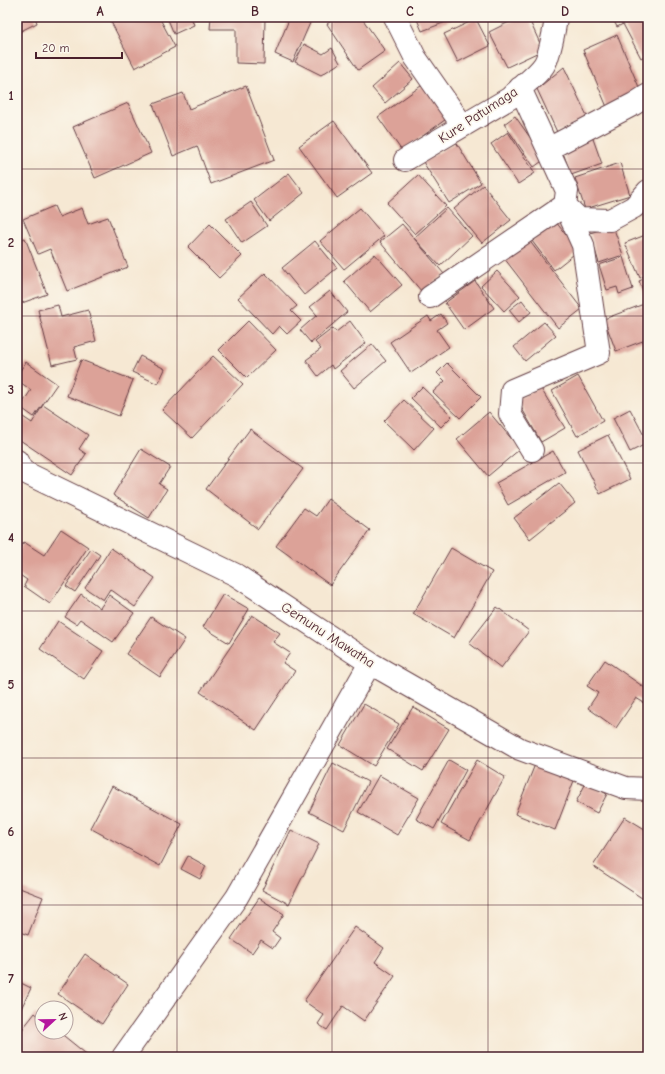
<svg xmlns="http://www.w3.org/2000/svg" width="665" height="1074" viewBox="0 0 665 1074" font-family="'Comic Neue',sans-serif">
<rect width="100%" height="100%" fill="#fbf7ec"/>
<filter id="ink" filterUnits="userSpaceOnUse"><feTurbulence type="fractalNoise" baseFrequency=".025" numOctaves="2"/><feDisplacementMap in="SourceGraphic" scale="8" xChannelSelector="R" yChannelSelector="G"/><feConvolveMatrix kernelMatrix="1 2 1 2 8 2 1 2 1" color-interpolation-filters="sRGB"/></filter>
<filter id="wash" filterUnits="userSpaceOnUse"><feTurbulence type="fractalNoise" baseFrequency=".012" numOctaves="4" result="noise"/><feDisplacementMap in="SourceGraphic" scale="16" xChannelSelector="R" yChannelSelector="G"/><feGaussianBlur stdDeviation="0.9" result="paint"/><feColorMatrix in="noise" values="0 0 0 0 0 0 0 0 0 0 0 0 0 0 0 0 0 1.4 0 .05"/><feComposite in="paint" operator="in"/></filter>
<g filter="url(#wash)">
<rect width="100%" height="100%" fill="#f6e8d3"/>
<g id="blocks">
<path fill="#dca298" d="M 17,17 L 35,17 L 37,23 L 17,33 Z
M 110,17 L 159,17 L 175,47 L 135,68 L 109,18 Z
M 167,17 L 191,17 L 194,25 L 174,34 Z
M 211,17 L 265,17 L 264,64 L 236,63 L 236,29 L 210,29 Z
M 290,17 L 294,17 L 310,23 L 293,62 L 275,54 Z
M 336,17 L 361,17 L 385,51 L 358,70 L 327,24 Z
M 416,17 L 449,17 L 451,20 L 422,31 Z
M 519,17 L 528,17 L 543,50 L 507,67 L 489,32 Z
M 612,17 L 648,17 L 648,54 L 641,58 L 623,24 L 617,27 Z
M 476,19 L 490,46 L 458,62 L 444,34 Z
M 617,35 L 641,92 L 607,107 L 583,50 Z
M 304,44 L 323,54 L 332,48 L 340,63 L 321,75 L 295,62 Z
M 400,63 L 413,79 L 385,103 L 372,88 Z
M 564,67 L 588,118 L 557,132 L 537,89 Z
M 425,83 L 449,117 L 402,151 L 378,117 Z
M 246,86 L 274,160 L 211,184 L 197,146 L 173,156 L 153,104 L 183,93 L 189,109 Z
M 128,103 L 151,153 L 95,178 L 73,127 Z
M 515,116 L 545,159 L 534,167 L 504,124 Z
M 334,121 L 372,173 L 337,198 L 299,146 Z
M 508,132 L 535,173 L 518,184 L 491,144 Z
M 592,136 L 602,164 L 571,175 L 561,147 Z
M 456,142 L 481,183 L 449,203 L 423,162 Z
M 620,163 L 630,195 L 585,209 L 575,178 Z
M 289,173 L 304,193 L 269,221 L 254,200 Z
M 418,175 L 446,206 L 415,234 L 387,203 Z
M 483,185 L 511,220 L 482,243 L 454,209 Z
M 251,202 L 267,226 L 242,243 L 226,219 Z
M 54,206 L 59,217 L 82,208 L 88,224 L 108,217 L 128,267 L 67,291 L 50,249 L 38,254 L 23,219 Z
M 360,208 L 384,236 L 344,269 L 320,241 Z
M 447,208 L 472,236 L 440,266 L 414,238 Z
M 556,222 L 578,251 L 554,270 L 532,241 Z
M 210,224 L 242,256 L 219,278 L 188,247 Z
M 402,224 L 444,274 L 422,292 L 380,242 Z
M 613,226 L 623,255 L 599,263 L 590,233 Z
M 648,234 L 648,274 L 640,278 L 625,243 Z
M 25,238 L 47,294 L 19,304 L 17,298 L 17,241 Z
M 528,239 L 582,309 L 558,328 L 504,258 Z
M 315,241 L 337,268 L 304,295 L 282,268 Z
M 375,254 L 402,285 L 370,312 L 344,281 Z
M 623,257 L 633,289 L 619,294 L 617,287 L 607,290 L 599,265 Z
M 497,271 L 520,296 L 504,311 L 481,286 Z
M 265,273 L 297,306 L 291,311 L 301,321 L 287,334 L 279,326 L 272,334 L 238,298 Z
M 648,277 L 648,294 L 645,295 L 639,281 Z
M 475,281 L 494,308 L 464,330 L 445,303 Z
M 330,291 L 347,312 L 311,343 L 300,330 L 317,315 L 310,307 Z
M 522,300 L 531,312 L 519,322 L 509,310 Z
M 644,304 L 648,315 L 648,339 L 616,351 L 604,319 Z
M 58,305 L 61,317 L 88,310 L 96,341 L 74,347 L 77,359 L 52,365 L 38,310 Z
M 441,314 L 447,323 L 437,330 L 449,347 L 411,373 L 390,342 L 428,316 L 431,321 Z
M 248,321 L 276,350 L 247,378 L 219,350 Z
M 350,321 L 366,343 L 333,369 L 331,365 L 318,376 L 306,360 L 321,349 L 315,342 L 333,328 L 336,332 Z
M 544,322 L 556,335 L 525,361 L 514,347 Z
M 372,344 L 386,361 L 354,388 L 340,371 Z
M 140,356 L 165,369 L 158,384 L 132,372 Z
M 213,356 L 243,384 L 192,438 L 162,410 Z
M 81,360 L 133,380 L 119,416 L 67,396 Z
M 26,362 L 57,384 L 34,417 L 20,407 L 31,390 L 17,380 L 17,375 Z
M 447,363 L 481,397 L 460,418 L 433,392 L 445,381 L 437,373 Z
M 578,376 L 603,421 L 577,436 L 552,391 Z
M 422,387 L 452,416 L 441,427 L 411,398 Z
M 540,387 L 565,428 L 541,442 L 517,400 Z
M 404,400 L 434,428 L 414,450 L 384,421 Z
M 43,405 L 88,435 L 79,449 L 86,454 L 72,475 L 17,438 L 17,413 L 32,423 Z
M 630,409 L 648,443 L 630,452 L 613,418 Z
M 489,412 L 520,449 L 488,476 L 457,439 Z
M 250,429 L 303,469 L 258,529 L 206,489 Z
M 608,435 L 630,479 L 600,494 L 578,450 Z
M 141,449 L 170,467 L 159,484 L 167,489 L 149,518 L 113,495 Z
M 553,451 L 565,472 L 508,505 L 496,483 Z
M 559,483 L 575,503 L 530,539 L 514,518 Z
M 328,499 L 370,530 L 330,585 L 276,546 L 304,508 L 316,516 Z
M 61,529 L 88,547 L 50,604 L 24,586 L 27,580 L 17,573 L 17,552 L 24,542 L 44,555 Z
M 111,548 L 155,578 L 135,607 L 110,589 L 103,600 L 85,588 Z
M 451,548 L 492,572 L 454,638 L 413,614 Z
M 91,549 L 100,555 L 75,592 L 66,586 Z
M 81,594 L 100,608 L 109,595 L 134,613 L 113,642 L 80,619 L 76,624 L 65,617 Z
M 223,594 L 249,609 L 229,643 L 203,627 Z
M 497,607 L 529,631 L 501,668 L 469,643 Z
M 252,615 L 280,633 L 273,642 L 290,653 L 283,663 L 295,671 L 256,730 L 200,692 Z
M 151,617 L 185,639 L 160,677 L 126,654 Z
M 58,621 L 103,651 L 84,679 L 40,649 Z
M 605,660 L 648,690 L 648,701 L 646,704 L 636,698 L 616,728 L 588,708 L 598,693 L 587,686 Z
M 364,704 L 399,724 L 374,766 L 340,745 Z
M 413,707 L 449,729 L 423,771 L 387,749 Z
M 449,760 L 466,770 L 434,829 L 416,819 Z
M 477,760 L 505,777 L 470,840 L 441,824 Z
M 536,762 L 575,778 L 555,830 L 515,814 Z
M 333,763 L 368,782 L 344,830 L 309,812 Z
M 379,775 L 419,798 L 397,835 L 358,812 Z
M 586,783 L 607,794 L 597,813 L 576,802 Z
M 112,786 L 182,824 L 160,866 L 90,828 Z
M 625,817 L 648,831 L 648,902 L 593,866 Z
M 291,830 L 319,844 L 289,904 L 262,890 Z
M 188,856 L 206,866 L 200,879 L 181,869 Z
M 17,887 L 43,897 L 28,935 L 17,931 Z
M 259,898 L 284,914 L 272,932 L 280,938 L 273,948 L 261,940 L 252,953 L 231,939 Z
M 355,927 L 384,948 L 375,962 L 395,976 L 364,1021 L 343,1006 L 327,1030 L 318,1024 L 324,1015 L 304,1001 Z
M 85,954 L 128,984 L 102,1024 L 58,994 Z
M 17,981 L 31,988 L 17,1017 Z
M 35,1013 L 42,1019 L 42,1032 L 59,1032 L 90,1057 L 17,1057 L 17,1036 Z"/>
</g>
</g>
<g filter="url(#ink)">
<use href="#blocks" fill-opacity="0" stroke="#643d44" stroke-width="1"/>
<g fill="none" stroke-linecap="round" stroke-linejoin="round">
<g stroke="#643d44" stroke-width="24">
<path id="minor" d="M 395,17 L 415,57 L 463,126
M 548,149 L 634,104 L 648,95
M 405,160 L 510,98 C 519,88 537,76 544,65 C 549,58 555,27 556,17
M 565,205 L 579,219 L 610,220 L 634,207 L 648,191
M 430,297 L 565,205 L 567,191 L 520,88
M 532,450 L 510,414 L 512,390 L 599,353 L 583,245 L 565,205
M 17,461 L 22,471 L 236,575 L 370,663 L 520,749 L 626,788 L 648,789
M 123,1057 L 237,897 L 370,663"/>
</g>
<use href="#minor" stroke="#fff" stroke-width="22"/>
</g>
</g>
<path fill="none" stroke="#4a1f2b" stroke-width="1" stroke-opacity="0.55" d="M 177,17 L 177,1057M 332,17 L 332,1057M 488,17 L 488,1057M 17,169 L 648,169M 17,316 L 648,316M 17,463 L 648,463M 17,611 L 648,611M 17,758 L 648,758M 17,905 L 648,905"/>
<g text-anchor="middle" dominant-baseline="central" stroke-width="3.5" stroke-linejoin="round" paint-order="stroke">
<g font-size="14" fill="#4a1f2b" stroke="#fbf7ec">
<text transform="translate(478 115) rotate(-33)">Kure Patumaga</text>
<text transform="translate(328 635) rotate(33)">Gemunu Mawatha</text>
</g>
</g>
<rect width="665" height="1074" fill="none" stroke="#fbf7ec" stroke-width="44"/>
<g transform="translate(54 1020) rotate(68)"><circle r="19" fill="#fbf7ec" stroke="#b4a19f"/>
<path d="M0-3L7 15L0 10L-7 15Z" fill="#b5179e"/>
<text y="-6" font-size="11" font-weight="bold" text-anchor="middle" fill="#4a1f2b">N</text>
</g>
<path d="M36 52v6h86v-6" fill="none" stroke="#4a1f2b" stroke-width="2"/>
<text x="42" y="52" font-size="12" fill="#4a1f2b" stroke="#fbf7ec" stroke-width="3" paint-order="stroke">20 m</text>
<rect x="22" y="22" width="621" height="1030" fill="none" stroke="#4a1f2b" stroke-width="1.5"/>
<g font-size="13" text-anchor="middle" font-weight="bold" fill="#4a1f2b">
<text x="100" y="16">A</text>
<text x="255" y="16">B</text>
<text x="410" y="16">C</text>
<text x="565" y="16">D</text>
<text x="11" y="100">1</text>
<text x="11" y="247">2</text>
<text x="11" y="394">3</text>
<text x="11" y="542">4</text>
<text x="11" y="689">5</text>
<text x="11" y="836">6</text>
<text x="11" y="983">7</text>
</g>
</svg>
